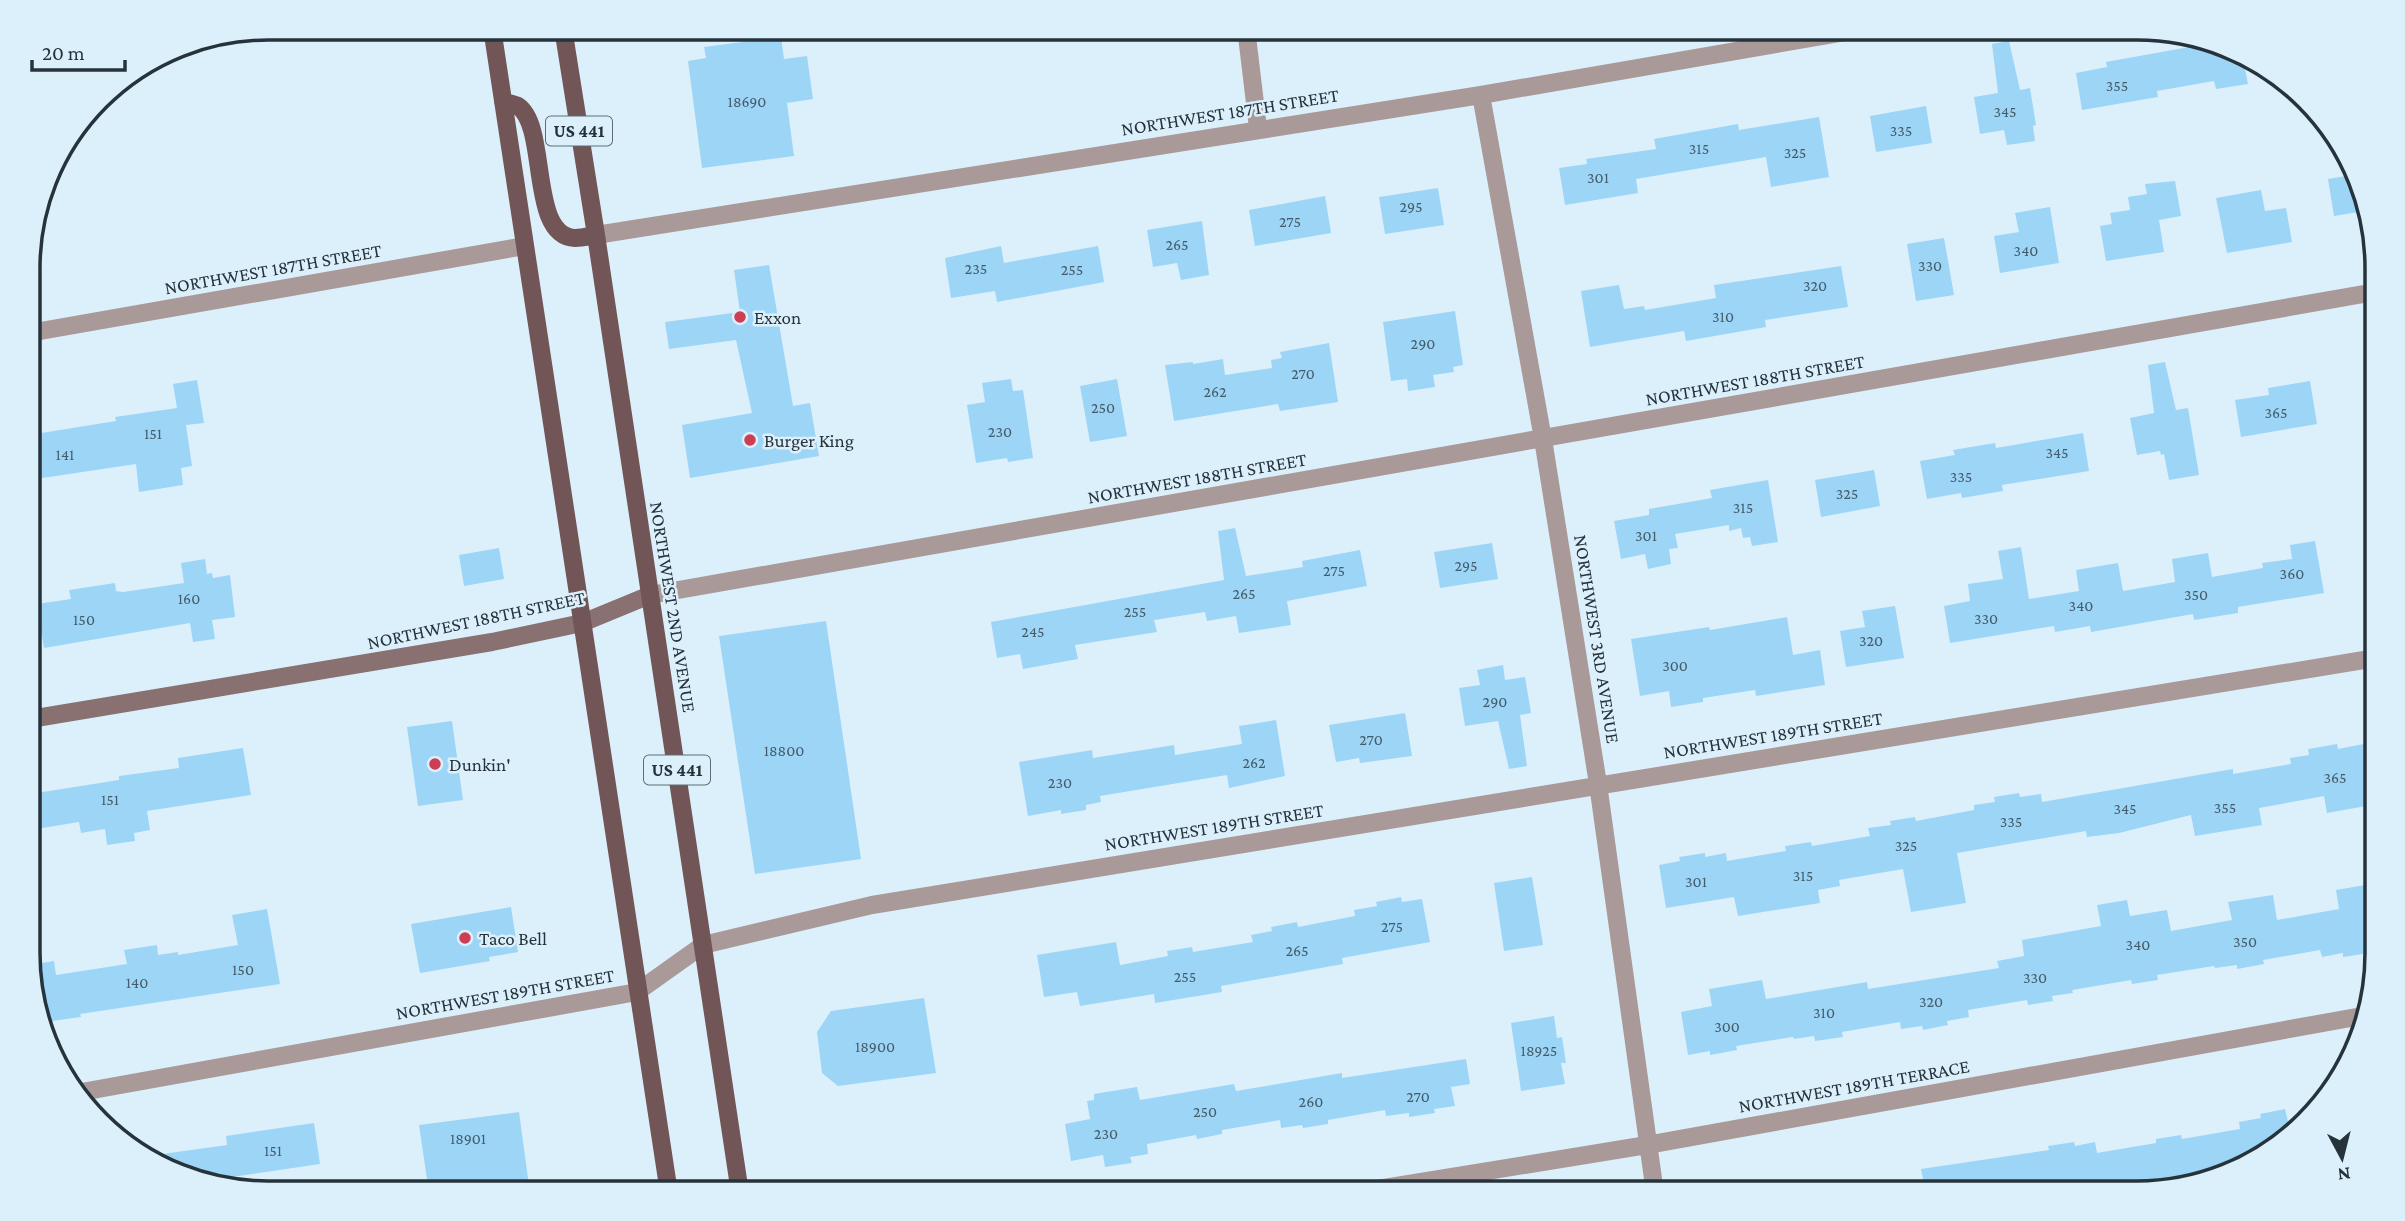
<svg xmlns="http://www.w3.org/2000/svg" width="2405" height="1221" viewBox="0 0 2405 1221" font-family="'Crimson Pro',serif">
<rect width="100%" height="100%" fill="#dcf0fc"/>
<path fill="#9dd5f7" d="M 781,37 L 784,59 L 807,56 L 813,99 L 787,103 L 794,156 L 702,168 L 688,61 L 706,58 L 704,47 Z
M 2009,41 L 2020,90 L 2030,88 L 2036,125 L 2033,126 L 2035,141 L 2007,145 L 2004,130 L 1980,134 L 1974,97 L 1998,93 L 1992,44 Z
M 2206,44 L 2242,53 L 2248,84 L 2216,89 L 2214,81 L 2157,91 L 2158,97 L 2082,110 L 2076,73 L 2107,67 L 2106,62 Z
M 1926,106 L 1932,143 L 1876,152 L 1870,116 Z
M 1819,117 L 1829,177 L 1771,187 L 1766,157 L 1636,179 L 1638,193 L 1565,205 L 1559,168 L 1587,164 L 1586,159 L 1656,149 L 1654,139 L 1738,124 L 1739,130 Z
M 2352,175 L 2365,211 L 2334,216 L 2328,179 Z
M 2175,181 L 2181,216 L 2159,220 L 2164,252 L 2106,261 L 2100,226 L 2112,224 L 2110,213 L 2130,210 L 2128,197 L 2147,194 L 2145,184 Z
M 1438,188 L 1444,225 L 1385,234 L 1379,197 Z
M 2261,190 L 2265,211 L 2286,208 L 2292,242 L 2227,253 L 2216,198 Z
M 1325,196 L 1331,233 L 1255,246 L 1249,210 Z
M 2050,207 L 2059,263 L 2000,273 L 1994,236 L 2019,232 L 2015,213 Z
M 1202,221 L 1209,275 L 1181,280 L 1177,263 L 1153,267 L 1147,230 Z
M 1944,238 L 1954,295 L 1916,301 L 1907,244 Z
M 1001,246 L 1004,263 L 1098,246 L 1104,282 L 997,302 L 995,291 L 951,298 L 945,258 Z
M 769,265 L 793,406 L 810,403 L 819,456 L 690,478 L 682,425 L 752,413 L 736,340 L 669,349 L 665,322 L 740,312 L 734,270 Z
M 1841,266 L 1848,307 L 1765,320 L 1766,327 L 1686,341 L 1684,331 L 1590,347 L 1581,291 L 1619,285 L 1624,309 L 1644,306 L 1645,310 L 1716,298 L 1714,285 Z
M 1455,311 L 1463,365 L 1453,367 L 1454,372 L 1433,375 L 1435,387 L 1408,391 L 1407,379 L 1391,381 L 1383,322 Z
M 1329,343 L 1338,402 L 1280,411 L 1278,404 L 1174,421 L 1165,365 L 1193,362 L 1193,364 L 1223,359 L 1225,375 L 1272,368 L 1271,360 L 1282,358 L 1280,352 Z
M 2165,362 L 2176,410 L 2188,408 L 2199,475 L 2169,480 L 2164,454 L 2161,455 L 2160,451 L 2137,455 L 2130,418 L 2154,413 L 2148,365 Z
M 1011,379 L 1013,391 L 1023,390 L 1033,458 L 1008,462 L 1007,458 L 976,463 L 967,405 L 985,402 L 982,383 Z
M 1117,379 L 1127,436 L 1090,442 L 1080,386 Z
M 197,380 L 204,423 L 186,425 L 192,466 L 181,468 L 183,485 L 139,492 L 136,464 L 29,480 L 29,435 L 116,421 L 115,417 L 177,408 L 173,384 Z
M 2310,381 L 2317,424 L 2241,437 L 2235,400 L 2269,395 L 2268,388 Z
M 2083,433 L 2089,471 L 2002,485 L 2003,491 L 1962,498 L 1961,493 L 1927,499 L 1920,461 L 1955,455 L 1953,450 L 1995,443 L 1996,448 Z
M 1874,470 L 1880,506 L 1821,517 L 1815,480 Z
M 1768,480 L 1778,542 L 1752,546 L 1750,537 L 1743,538 L 1741,528 L 1729,531 L 1729,525 L 1675,534 L 1678,548 L 1669,549 L 1671,564 L 1648,569 L 1645,554 L 1621,559 L 1614,521 L 1649,515 L 1649,509 L 1712,498 L 1710,490 Z
M 1235,528 L 1246,576 L 1303,567 L 1302,561 L 1360,550 L 1367,586 L 1287,601 L 1291,625 L 1239,633 L 1236,616 L 1207,621 L 1205,612 L 1154,620 L 1157,632 L 1075,645 L 1078,659 L 1023,669 L 1020,654 L 997,658 L 991,622 L 1224,580 L 1218,531 Z
M 2315,541 L 2324,593 L 2238,607 L 2238,613 L 2194,620 L 2193,614 L 2091,632 L 2090,626 L 2055,632 L 2054,626 L 1950,643 L 1944,606 L 1970,601 L 1968,584 L 2003,579 L 1998,551 L 2021,547 L 2029,599 L 2079,591 L 2076,570 L 2118,563 L 2123,591 L 2175,582 L 2172,559 L 2208,553 L 2212,577 L 2263,568 L 2262,563 L 2292,559 L 2290,545 Z
M 1492,543 L 1498,579 L 1440,588 L 1434,552 Z
M 499,548 L 504,579 L 464,586 L 459,555 Z
M 205,559 L 207,574 L 212,573 L 213,578 L 230,575 L 235,617 L 212,620 L 215,639 L 193,642 L 190,623 L 44,648 L 37,604 L 71,599 L 69,590 L 115,583 L 116,591 L 123,592 L 184,583 L 181,563 Z
M 1895,606 L 1904,658 L 1846,667 L 1840,631 L 1865,627 L 1862,611 Z
M 1787,617 L 1793,655 L 1820,650 L 1825,685 L 1756,696 L 1755,690 L 1703,698 L 1703,702 L 1671,707 L 1669,691 L 1640,696 L 1631,639 L 1709,627 L 1710,630 Z
M 826,621 L 861,859 L 755,874 L 719,636 Z
M 1503,665 L 1505,680 L 1525,677 L 1531,713 L 1520,715 L 1527,766 L 1509,769 L 1498,721 L 1465,726 L 1459,688 L 1480,685 L 1477,670 Z
M 1405,713 L 1412,756 L 1360,763 L 1359,758 L 1336,762 L 1329,725 Z
M 1276,720 L 1285,776 L 1229,788 L 1227,775 L 1100,796 L 1101,802 L 1086,805 L 1086,810 L 1061,814 L 1061,810 L 1028,816 L 1019,762 L 1092,750 L 1093,758 L 1174,745 L 1175,755 L 1242,744 L 1239,726 Z
M 452,721 L 463,800 L 418,806 L 407,727 Z
M 2374,742 L 2376,755 L 2377,804 L 2327,813 L 2324,796 L 2259,808 L 2262,825 L 2195,836 L 2191,815 L 2119,833 L 2087,837 L 2086,831 L 1957,853 L 1966,903 L 1911,912 L 1903,869 L 1839,880 L 1840,886 L 1818,890 L 1820,903 L 1738,916 L 1734,897 L 1666,908 L 1659,865 L 1680,861 L 1679,857 L 1705,853 L 1705,857 L 1726,853 L 1727,861 L 1786,851 L 1785,846 L 1811,842 L 1812,846 L 1870,836 L 1868,828 L 1891,825 L 1890,821 L 1915,817 L 1916,821 L 1974,810 L 1974,805 L 1995,802 L 1994,797 L 2019,793 L 2020,797 L 2041,794 L 2042,802 L 2233,769 L 2233,774 L 2291,764 L 2290,758 L 2309,755 L 2308,749 L 2337,744 L 2338,749 Z
M 243,748 L 251,795 L 147,811 L 150,830 L 134,833 L 135,841 L 107,845 L 105,829 L 81,833 L 79,822 L 30,830 L 30,794 L 119,780 L 119,776 L 179,768 L 178,758 Z
M 1532,877 L 1543,945 L 1504,951 L 1494,883 Z
M 2377,883 L 2377,947 L 2369,948 L 2370,953 L 2343,957 L 2343,953 L 2322,957 L 2320,950 L 2263,960 L 2264,964 L 2237,969 L 2237,965 L 2215,968 L 2214,966 L 2157,975 L 2158,980 L 2132,984 L 2131,980 L 2072,990 L 2073,993 L 2052,996 L 2053,1001 L 2028,1005 L 2027,1000 L 1968,1010 L 1969,1017 L 1947,1021 L 1948,1025 L 1923,1030 L 1922,1026 L 1901,1029 L 1900,1022 L 1842,1032 L 1843,1037 L 1815,1041 L 1814,1036 L 1794,1039 L 1793,1037 L 1736,1046 L 1737,1050 L 1710,1055 L 1710,1051 L 1688,1055 L 1681,1012 L 1712,1006 L 1709,989 L 1762,980 L 1766,999 L 1867,982 L 1868,989 L 1999,968 L 1997,961 L 2024,956 L 2022,940 L 2101,926 L 2097,905 L 2127,900 L 2130,916 L 2167,910 L 2171,931 L 2232,920 L 2228,902 L 2273,895 L 2277,920 L 2339,909 L 2336,890 Z
M 1401,897 L 1402,902 L 1422,899 L 1430,942 L 1342,958 L 1343,964 L 1221,986 L 1222,992 L 1155,1003 L 1154,994 L 1080,1006 L 1077,992 L 1044,997 L 1037,955 L 1116,942 L 1120,965 L 1168,956 L 1167,951 L 1192,947 L 1193,952 L 1253,942 L 1251,935 L 1272,931 L 1271,927 L 1297,922 L 1298,927 L 1355,916 L 1354,910 L 1377,906 L 1376,902 Z
M 511,907 L 518,952 L 489,957 L 490,961 L 420,973 L 411,924 Z
M 267,909 L 280,984 L 80,1014 L 81,1017 L 45,1022 L 30,984 L 30,965 L 54,961 L 56,975 L 127,964 L 124,950 L 157,945 L 158,955 L 178,952 L 178,955 L 238,945 L 232,915 Z
M 924,998 L 936,1073 L 838,1086 L 822,1073 L 817,1032 L 831,1011 Z
M 1554,1016 L 1557,1038 L 1562,1037 L 1566,1063 L 1561,1063 L 1565,1084 L 1521,1091 L 1511,1023 Z
M 1466,1059 L 1470,1084 L 1451,1087 L 1455,1106 L 1434,1109 L 1435,1113 L 1409,1117 L 1409,1113 L 1386,1116 L 1385,1110 L 1328,1120 L 1328,1124 L 1303,1128 L 1302,1125 L 1281,1128 L 1280,1120 L 1222,1130 L 1222,1134 L 1197,1139 L 1196,1135 L 1147,1144 L 1148,1154 L 1130,1157 L 1132,1163 L 1105,1167 L 1103,1155 L 1071,1161 L 1065,1124 L 1090,1119 L 1087,1101 L 1094,1100 L 1094,1094 L 1137,1087 L 1140,1100 L 1234,1084 L 1236,1091 L 1342,1073 L 1342,1078 Z
M 2285,1109 L 2290,1130 L 2270,1153 L 2152,1193 L 2143,1193 L 2142,1186 L 2137,1186 L 2136,1180 L 2091,1188 L 2092,1193 L 1926,1193 L 1921,1169 L 2049,1150 L 2048,1146 L 2074,1142 L 2075,1146 L 2095,1142 L 2097,1153 L 2156,1143 L 2156,1139 L 2181,1135 L 2182,1139 L 2240,1129 L 2239,1122 L 2261,1118 L 2260,1114 Z
M 519,1112 L 530,1193 L 429,1193 L 419,1125 Z
M 314,1123 L 320,1164 L 211,1180 L 162,1168 L 148,1156 L 227,1145 L 226,1136 Z"/>
<g fill="none" stroke-linecap="round" stroke-linejoin="round">
<path stroke="#a99" stroke-width="18" d="M 1246,28 L 1258,128
M 1481,95 L 1543,439 L 1598,784 L 1655,1193
M 596,235 L 1481,95 L 1869,28
M 29,333 L 525,246
M 650,595 L 2375,292
M 76,1093 L 637,992 L 703,945 L 872,905 L 2376,658
M 1353,1193 L 1647,1145 L 2362,1016"/>
<path stroke="#897172" stroke-width="18" d="M 30,719 L 492,642 L 582,623 L 650,595"/>
<path stroke="#725556" stroke-width="18" d="M 492,28 L 669,1193
M 563,28 L 596,235 L 740,1193
M 503,102 C 507,103 515,104 518,106 C 549,127 528,236 575,238 C 582,238 590,236 596,235"/>
</g>
<g fill="#cd3d53" stroke="#dcf0fc" stroke-width="2.5">
<circle cx="740" cy="317" r="7"/>
<circle cx="750" cy="440" r="7"/>
<circle cx="435" cy="764" r="7"/>
<circle cx="465" cy="938" r="7"/>
</g>
<g text-anchor="middle" dominant-baseline="central" stroke-width="5" stroke-linejoin="round" paint-order="stroke">
<g font-size="16" fill="#445c6a">
<text x="2117" y="85">355</text>
<text x="747" y="101">18690</text>
<text x="2005" y="111">345</text>
<text x="1901" y="130">335</text>
<text x="1699" y="148">315</text>
<text x="1795" y="152">325</text>
<text x="1598" y="177">301</text>
<text x="1411" y="206">295</text>
<text x="1290" y="221">275</text>
<text x="1177" y="244">265</text>
<text x="2026" y="250">340</text>
<text x="1930" y="265">330</text>
<text x="976" y="268">235</text>
<text x="1072" y="269">255</text>
<text x="1815" y="285">320</text>
<text x="1723" y="316">310</text>
<text x="1423" y="343">290</text>
<text x="1303" y="373">270</text>
<text x="1215" y="391">262</text>
<text x="1103" y="407">250</text>
<text x="2276" y="412">365</text>
<text x="1000" y="431">230</text>
<text x="153" y="433">151</text>
<text x="2057" y="452">345</text>
<text x="65" y="454">141</text>
<text x="1961" y="476">335</text>
<text x="1847" y="493">325</text>
<text x="1743" y="507">315</text>
<text x="1646" y="535">301</text>
<text x="1466" y="565">295</text>
<text x="1334" y="570">275</text>
<text x="2292" y="573">360</text>
<text x="1244" y="593">265</text>
<text x="2196" y="594">350</text>
<text x="189" y="598">160</text>
<text x="2081" y="605">340</text>
<text x="1135" y="611">255</text>
<text x="1986" y="618">330</text>
<text x="84" y="619">150</text>
<text x="1033" y="631">245</text>
<text x="1871" y="640">320</text>
<text x="1675" y="665">300</text>
<text x="1495" y="701">290</text>
<text x="1371" y="739">270</text>
<text x="784" y="750">18800</text>
<text x="1254" y="762">262</text>
<text x="2335" y="777">365</text>
<text x="1060" y="782">230</text>
<text x="110" y="799">151</text>
<text x="2225" y="807">355</text>
<text x="2125" y="808">345</text>
<text x="2011" y="821">335</text>
<text x="1906" y="845">325</text>
<text x="1803" y="875">315</text>
<text x="1696" y="881">301</text>
<text x="1392" y="926">275</text>
<text x="2245" y="941">350</text>
<text x="2138" y="944">340</text>
<text x="1297" y="950">265</text>
<text x="243" y="969">150</text>
<text x="1185" y="976">255</text>
<text x="2035" y="977">330</text>
<text x="137" y="982">140</text>
<text x="1931" y="1001">320</text>
<text x="1824" y="1012">310</text>
<text x="1727" y="1026">300</text>
<text x="875" y="1046">18900</text>
<text x="1539" y="1050">18925</text>
<text x="1418" y="1096">270</text>
<text x="1311" y="1101">260</text>
<text x="1205" y="1111">250</text>
<text x="1106" y="1133">230</text>
<text x="468" y="1138">18901</text>
<text x="273" y="1150">151</text>
</g>
<g fill="#dcf0fc" stroke="#5d6c75" stroke-width="2">
<rect x="546" y="116.5" width="66" height="29" rx="5"/>
<rect x="644" y="755.5" width="66" height="29" rx="5"/>
</g>
<g font-size="18" font-weight="bold" fill="#26333b">
<text x="579" y="131">US 441</text>
<text x="677" y="770">US 441</text>
</g>
<g font-size="19" fill="#26333b" stroke="#dcf0fc">
<text transform="translate(1230 112) rotate(-9)">NORTHWEST 187TH STREET</text>
<text transform="translate(273 269) rotate(-10)">NORTHWEST 187TH STREET</text>
<text transform="translate(1755 380) rotate(-10)">NORTHWEST 188TH STREET</text>
<text transform="translate(1197 478) rotate(-10)">NORTHWEST 188TH STREET</text>
<text transform="translate(673 607) rotate(81)">NORTHWEST 2ND AVENUE</text>
<text transform="translate(476 620) rotate(-12)">NORTHWEST 188TH STREET</text>
<text transform="translate(1597 639) rotate(81)">NORTHWEST 3RD AVENUE</text>
<text transform="translate(1773 735) rotate(-9)">NORTHWEST 189TH STREET</text>
<text transform="translate(1214 827) rotate(-9)">NORTHWEST 189TH STREET</text>
<text transform="translate(505 994) rotate(-10)">NORTHWEST 189TH STREET</text>
<text transform="translate(1854 1086) rotate(-10)">NORTHWEST 189TH TERRACE</text>
</g>
<g font-size="19" fill="#26333b" stroke="#dcf0fc" text-anchor="start">
<text x="754" y="317">Exxon</text>
<text x="764" y="440">Burger King</text>
<text x="449" y="764">Dunkin'</text>
<text x="479" y="938">Taco Bell</text>
</g>
</g>
<path d="M0 0H2405V1221H0ZM268 40H2137A228 228 0 0 1 2365 268V953A228 228 0 0 1 2137 1181H268A228 228 0 0 1 40 953V268A228 228 0 0 1 268 40Z" fill="#dcf0fc" fill-rule="evenodd"/>
<path fill="none" stroke="#26333b" stroke-width="3.5" d="M268 40H2137A228 228 0 0 1 2365 268V953A228 228 0 0 1 2137 1181H268A228 228 0 0 1 40 953V268A228 228 0 0 1 268 40Z"/>
<g transform="translate(2342 1158) rotate(173)" stroke="#dcf0fc" stroke-width="5" paint-order="stroke">
<path d="M0-5L12 26L0 18L-12 26Z" fill="#26333b"/>
<text y="-10" font-size="19" font-weight="bold" text-anchor="middle" fill="#26333b">N</text>
</g>
<path d="M32 60v10h93v-10" fill="none" stroke="#26333b" stroke-width="3.5"/>
<text x="42" y="60" font-size="21" fill="#26333b" stroke="#dcf0fc" stroke-width="5" paint-order="stroke">20 m</text>
</svg>
